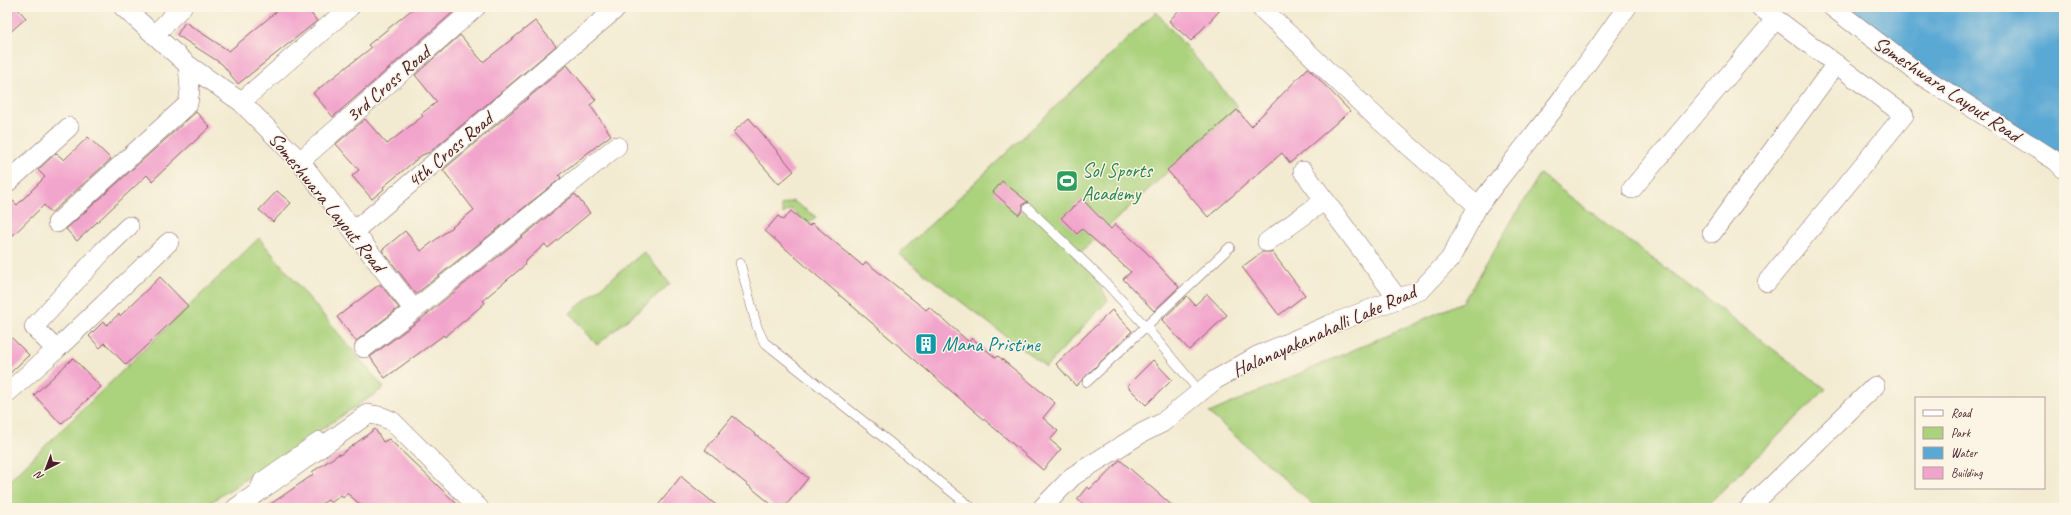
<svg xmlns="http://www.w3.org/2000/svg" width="2071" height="515" viewBox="0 0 2071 515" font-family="Caveat,sans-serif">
<rect width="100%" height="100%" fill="#fcf5e5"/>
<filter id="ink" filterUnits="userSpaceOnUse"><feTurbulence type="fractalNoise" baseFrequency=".025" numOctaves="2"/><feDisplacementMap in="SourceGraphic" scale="8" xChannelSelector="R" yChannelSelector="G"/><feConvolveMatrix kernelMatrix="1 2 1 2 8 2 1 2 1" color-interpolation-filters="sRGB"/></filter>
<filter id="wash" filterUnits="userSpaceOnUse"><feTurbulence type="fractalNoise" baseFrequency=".012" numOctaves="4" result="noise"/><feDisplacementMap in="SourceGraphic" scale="16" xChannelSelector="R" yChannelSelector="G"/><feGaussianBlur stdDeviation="0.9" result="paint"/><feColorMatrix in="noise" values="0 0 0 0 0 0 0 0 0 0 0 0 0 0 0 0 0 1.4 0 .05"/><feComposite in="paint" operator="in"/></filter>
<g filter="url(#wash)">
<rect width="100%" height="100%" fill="#f3ebd1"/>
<path fill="#abd27d" stroke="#7a7854" d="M 1156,12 L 1238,107 L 1074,258 L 1092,272 L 1108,300 L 1046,367 L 899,254 Z
M 1540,174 L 1826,389 L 1704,508 L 1317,508 L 1209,413 L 1463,302 Z
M 793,201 L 816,217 L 809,224 L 791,209 L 783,214 L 781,205 Z
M 259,238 L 384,388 L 202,508 L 7,508 L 7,483 Z
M 644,252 L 670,284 L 597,345 L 570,313 Z"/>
<path fill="#5aa8d4" stroke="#526480" d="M 1843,7 L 2064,7 L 2064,160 L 1961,94 Z"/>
<g id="blocks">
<path fill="#f2a5cc" d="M 7,7 L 16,7 L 26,18 L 7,35 Z
M 282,7 L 306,7 L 317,21 L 238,84 L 222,64 L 177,35 L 185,22 L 229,51 Z
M 415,7 L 459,7 L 333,117 L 313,93 L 371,48 L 368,45 Z
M 1182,7 L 1223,7 L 1191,41 L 1169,21 Z
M 535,21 L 556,46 L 430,152 L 422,155 L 383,187 L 384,189 L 372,199 L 352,176 L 359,170 L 336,144 L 365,119 L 387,144 L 423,116 L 421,114 L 437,102 L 415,75 L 460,35 L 483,62 Z
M 567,65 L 596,100 L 590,105 L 611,135 L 559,175 L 561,178 L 416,294 L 382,250 L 405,231 L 421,251 L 474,210 L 443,170 Z
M 1308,68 L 1350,111 L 1290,163 L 1282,153 L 1208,217 L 1167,170 L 1237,110 L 1251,126 Z
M 196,112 L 210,127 L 152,181 L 147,175 L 77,241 L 66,229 Z
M 749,118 L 794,171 L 779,184 L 733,132 Z
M 88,137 L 111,159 L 51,213 L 44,205 L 7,241 L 7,195 L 17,205 L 45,177 L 38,170 L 56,153 L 64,160 Z
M 1002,181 L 1028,202 L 1023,204 L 1023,210 L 1019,215 L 993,192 Z
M 277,191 L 291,203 L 273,222 L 259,210 Z
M 575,194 L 590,213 L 548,248 L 545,244 L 524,263 L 525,265 L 483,300 L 485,303 L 445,337 L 444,335 L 385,378 L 370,357 L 421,319 Z
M 1082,199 L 1111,229 L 1115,224 L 1145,251 L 1179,287 L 1154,311 L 1123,279 L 1131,272 L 1082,229 L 1077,234 L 1061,218 Z
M 791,211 L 809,226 L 812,223 L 863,266 L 866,262 L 926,310 L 929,307 L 969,342 L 972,338 L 996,358 L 998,356 L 1055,403 L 1043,418 L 1058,431 L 1050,440 L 1061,449 L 1043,470 L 765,231 L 778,216 L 783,220 Z
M 1262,252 L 1272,252 L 1305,295 L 1279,315 L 1242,267 Z
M 160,277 L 188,306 L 126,365 L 105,343 L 100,348 L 89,336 L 104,321 L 107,325 L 119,314 L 120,316 Z
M 380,284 L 399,308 L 356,341 L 337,317 Z
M 1207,294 L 1227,315 L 1189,350 L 1162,320 L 1187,296 L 1195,305 Z
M 1112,310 L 1132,331 L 1076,386 L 1056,364 Z
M 7,333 L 29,355 L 7,376 Z
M 73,358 L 101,387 L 61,424 L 34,395 Z
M 1153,360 L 1172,380 L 1146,405 L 1127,386 Z
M 733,416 L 808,478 L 784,508 L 776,508 L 705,450 Z
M 375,429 L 383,442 L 389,439 L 461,508 L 364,508 L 347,493 L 343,498 L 341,495 L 331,503 L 328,500 L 314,508 L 265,508 L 314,474 L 312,472 L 339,454 L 340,455 Z
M 1120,460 L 1175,508 L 1088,508 L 1077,499 L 1087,487 L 1090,489 L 1097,482 L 1098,483 Z
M 681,476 L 685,480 L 720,508 L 656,508 Z"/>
</g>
</g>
<g filter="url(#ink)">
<use href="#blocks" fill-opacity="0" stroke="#856665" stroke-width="1"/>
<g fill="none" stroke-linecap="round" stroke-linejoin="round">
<g stroke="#856665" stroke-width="10">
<path id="service" d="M 1028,208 L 1104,281 L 1146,327 L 1200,392
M 740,263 L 757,327 L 764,342 L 972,508
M 1087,382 L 1230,247
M 253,492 L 259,478 L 319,436"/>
</g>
<g stroke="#856665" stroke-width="20">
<path id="minor" d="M 123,7 L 188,65 L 241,102 L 300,161 L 414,310
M 1260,7 L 1378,119 L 1478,206
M 1760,7 L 1904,115 L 1767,282
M 1832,7 L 1922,76 L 2056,161 L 2064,169
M 154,35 L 182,7
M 241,102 L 350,7
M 300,161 L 476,7
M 1303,171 L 1398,299
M 7,183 L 69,127
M 1632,189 L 1776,19
M 57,223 L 188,104 L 190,90 L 188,65
M 354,231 L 618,7
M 1712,233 L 1836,64
M 1267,242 L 1325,200
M 364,348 L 414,310 L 617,146
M 56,350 L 34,327 L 103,251 L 129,226
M 7,393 L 56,350 L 169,242
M 236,508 L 368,414 L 380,416 L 392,421 L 479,508
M 1042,508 L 1073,476 L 1142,433 L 1162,423 L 1215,380 L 1257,356 L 1329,325 L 1421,290 L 1450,259 L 1478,206 L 1564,96 L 1627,7
M 1749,508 L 1875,386"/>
</g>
<use href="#service" stroke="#fff" stroke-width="9"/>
<use href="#minor" stroke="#fff" stroke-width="19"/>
</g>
</g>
<defs>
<g id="stadium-square" transform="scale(1.15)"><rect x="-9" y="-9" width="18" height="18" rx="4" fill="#2e9e5b" stroke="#fcf5e5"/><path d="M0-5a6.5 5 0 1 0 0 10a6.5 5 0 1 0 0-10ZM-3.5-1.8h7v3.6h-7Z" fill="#fff"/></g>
<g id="building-square" transform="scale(1.15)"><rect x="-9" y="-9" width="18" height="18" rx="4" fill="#0f9aa8" stroke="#fcf5e5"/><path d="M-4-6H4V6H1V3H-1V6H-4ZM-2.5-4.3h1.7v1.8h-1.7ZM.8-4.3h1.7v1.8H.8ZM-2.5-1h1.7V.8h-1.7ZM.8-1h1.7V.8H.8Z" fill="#fff"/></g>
</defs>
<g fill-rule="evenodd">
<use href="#stadium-square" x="1067" y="181"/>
<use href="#building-square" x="926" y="344"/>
</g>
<g text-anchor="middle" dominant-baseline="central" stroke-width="3" stroke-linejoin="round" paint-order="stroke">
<g font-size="20" fill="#4a1f2b" stroke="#fcf5e5">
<text transform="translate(388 84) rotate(-41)">3rd Cross Road</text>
<text transform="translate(1947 89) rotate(34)">Someshwara Layout Road</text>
<text transform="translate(450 150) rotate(-40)">4th Cross Road</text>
<text transform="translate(327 202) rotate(51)">Someshwara Layout Road</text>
<text transform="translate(1324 331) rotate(-24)">Halanayakanahalli Lake Road</text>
</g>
<g font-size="20" fill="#27864d" stroke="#fcf5e5" text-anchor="start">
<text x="1082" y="170">Sol Sports<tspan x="1082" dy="23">Academy</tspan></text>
</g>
<g font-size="20" fill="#0d838f" stroke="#fcf5e5" text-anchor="start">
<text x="942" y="344">Mana Pristine</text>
</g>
</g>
<rect width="2071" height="515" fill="none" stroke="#fcf5e5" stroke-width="24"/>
<rect x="1915" y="397" width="130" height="92" fill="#fcf5e5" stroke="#b59f9b"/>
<rect x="1923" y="410" width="20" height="6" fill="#ffffff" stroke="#b59f9b"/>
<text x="1951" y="417" font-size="12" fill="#4a1f2b">Road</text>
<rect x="1923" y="427" width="20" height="12" fill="#abd27d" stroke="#b59f9b"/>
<text x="1951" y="437" font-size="12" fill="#4a1f2b">Park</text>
<rect x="1923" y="447" width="20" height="12" fill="#5aa8d4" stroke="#b59f9b"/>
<text x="1951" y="457" font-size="12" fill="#4a1f2b">Water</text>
<rect x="1923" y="467" width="20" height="12" fill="#f2a5cc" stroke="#b59f9b"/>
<text x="1951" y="477" font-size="12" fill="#4a1f2b">Building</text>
<g transform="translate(46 469) rotate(222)" stroke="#fcf5e5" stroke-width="3" paint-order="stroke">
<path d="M0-3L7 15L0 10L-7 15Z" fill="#4a1f2b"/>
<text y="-6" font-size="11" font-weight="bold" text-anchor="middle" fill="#4a1f2b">N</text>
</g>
</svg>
